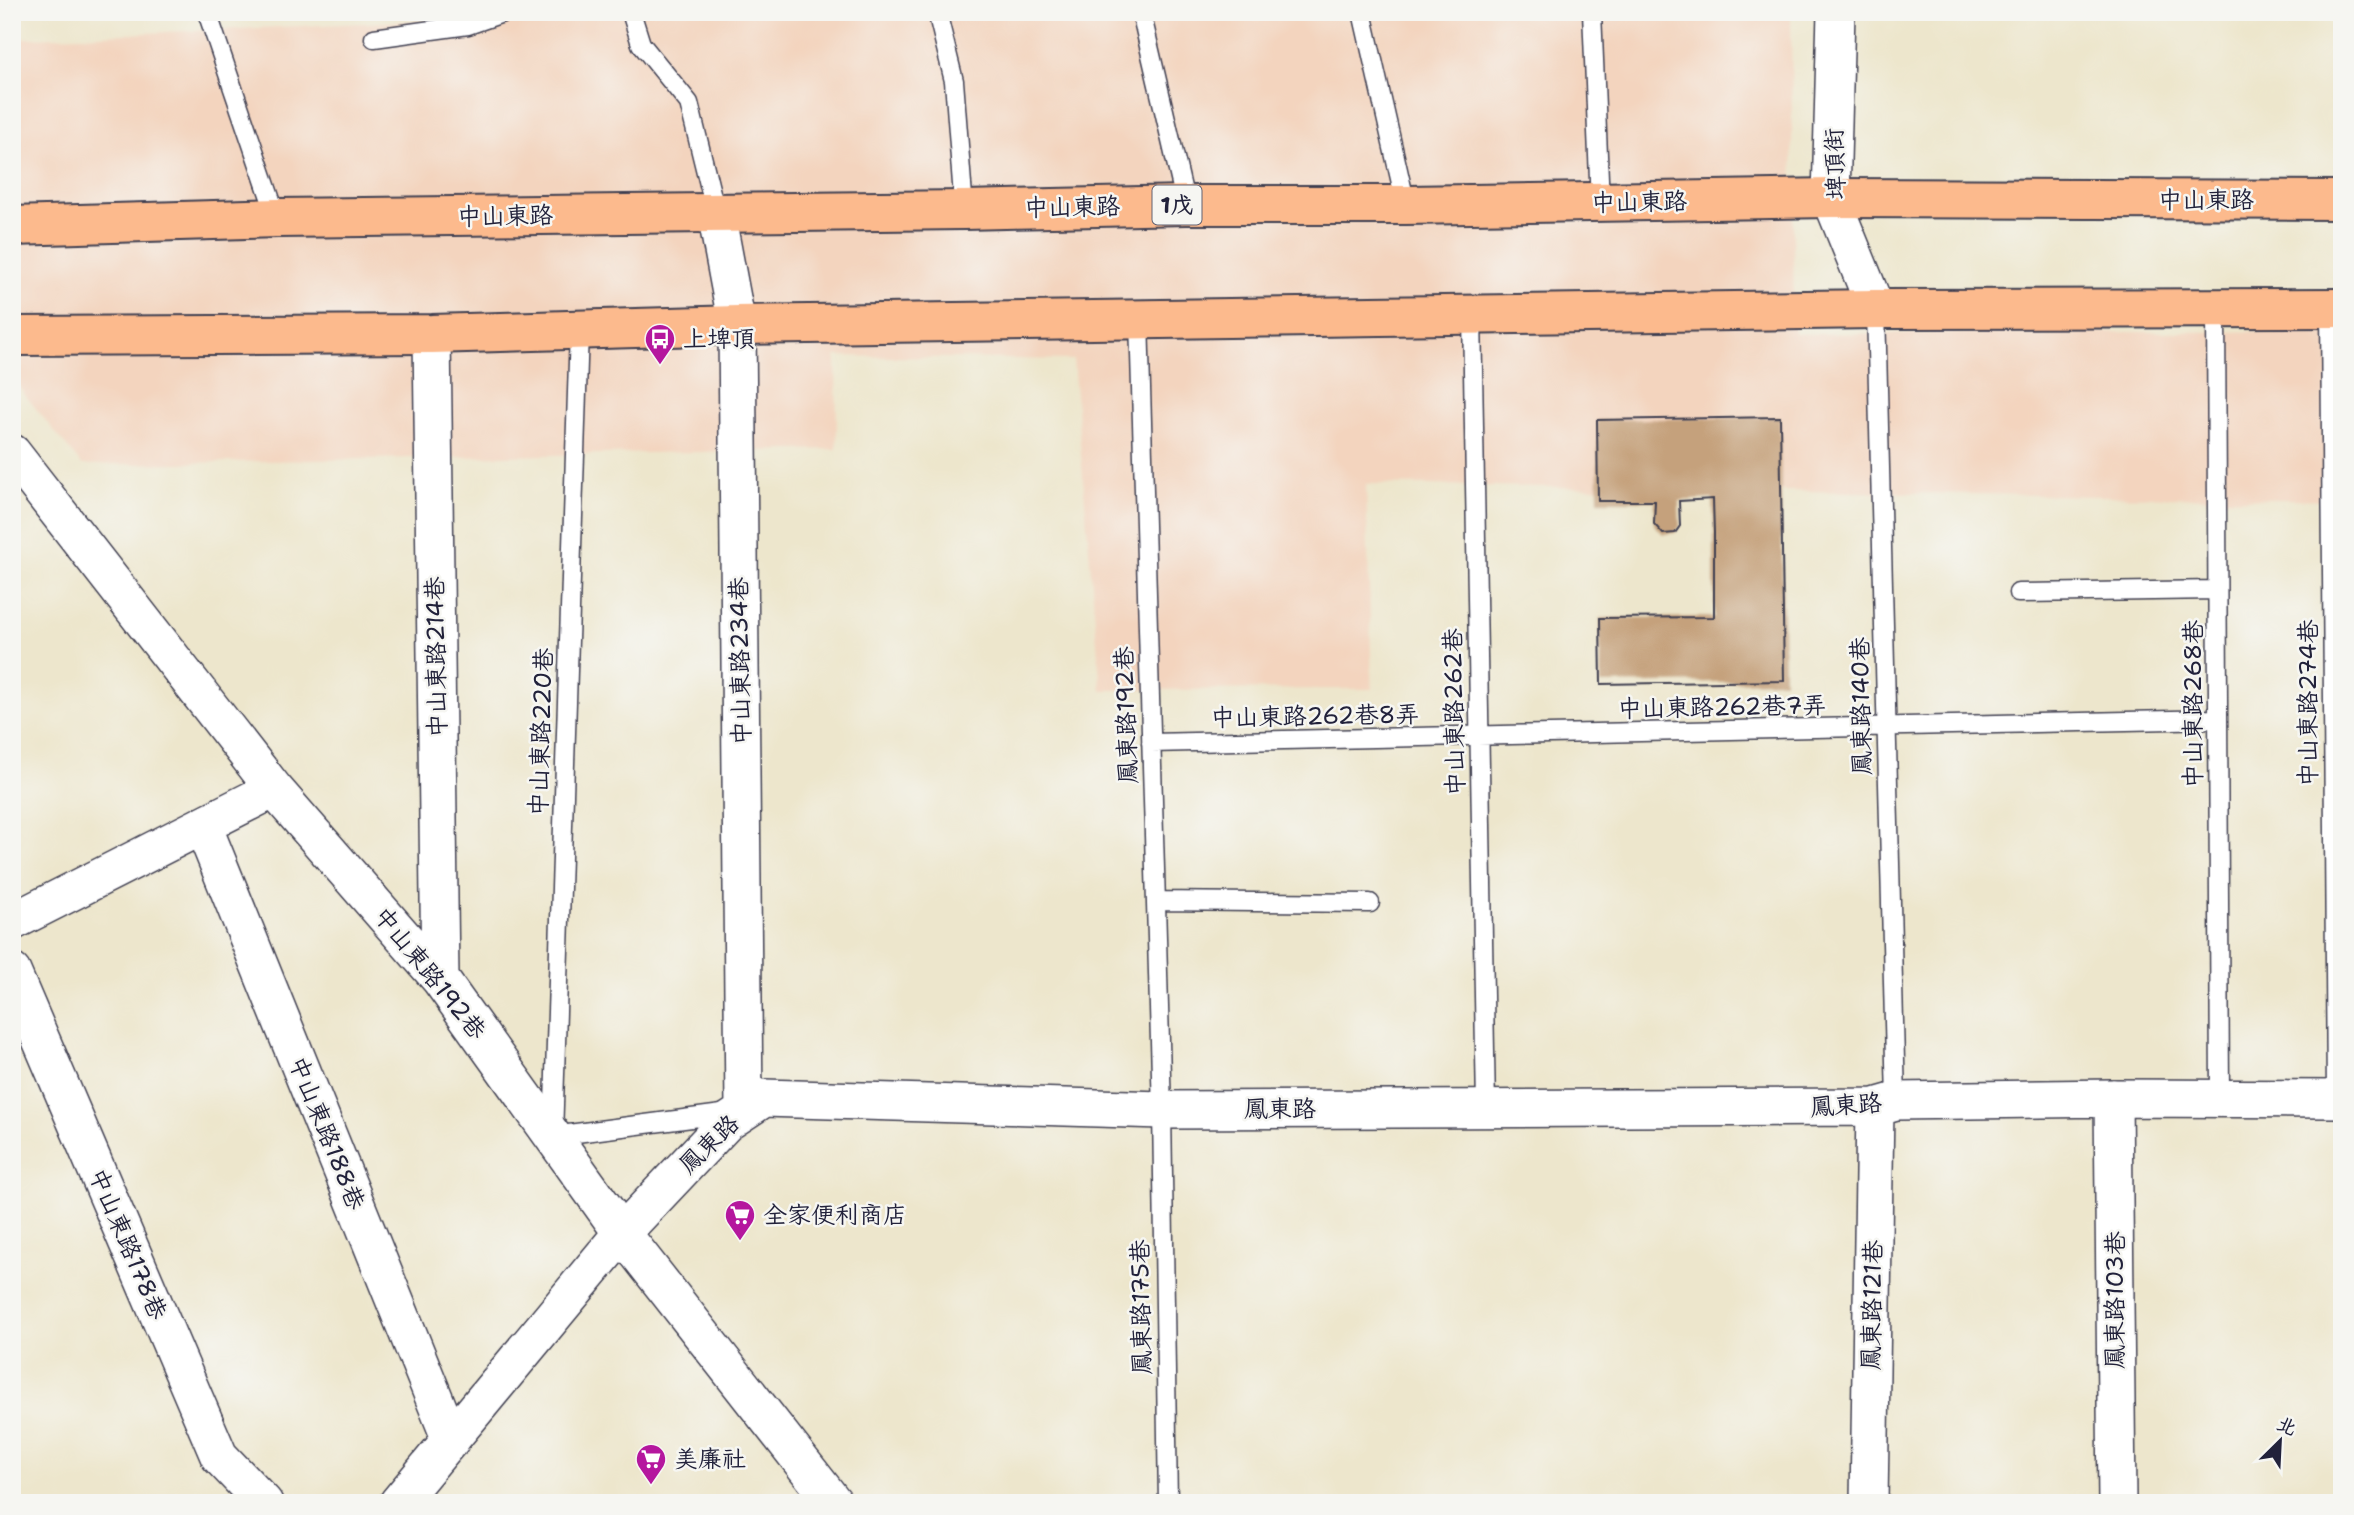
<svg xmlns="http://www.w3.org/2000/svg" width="2354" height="1515" viewBox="0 0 2354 1515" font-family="'Shantell Sans','LXGW WenKai TC',sans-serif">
<rect width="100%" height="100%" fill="#f6f6f2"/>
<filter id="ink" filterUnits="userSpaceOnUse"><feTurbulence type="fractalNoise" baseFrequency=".0143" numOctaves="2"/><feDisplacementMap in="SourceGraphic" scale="14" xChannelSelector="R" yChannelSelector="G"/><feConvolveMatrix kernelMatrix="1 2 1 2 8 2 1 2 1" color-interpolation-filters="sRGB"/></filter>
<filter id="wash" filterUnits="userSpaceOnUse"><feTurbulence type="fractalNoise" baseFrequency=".00686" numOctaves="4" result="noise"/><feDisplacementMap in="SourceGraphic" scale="28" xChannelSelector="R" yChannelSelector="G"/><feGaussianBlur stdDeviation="1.57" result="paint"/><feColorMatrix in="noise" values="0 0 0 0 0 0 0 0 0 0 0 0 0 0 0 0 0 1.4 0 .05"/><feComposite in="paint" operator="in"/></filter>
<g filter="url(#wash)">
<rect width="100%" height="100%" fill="#ede6cc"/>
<path fill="#f3d4be" d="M 612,12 L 1791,12 L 1794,334 L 2342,331 L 2342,500 L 1366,484 L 1372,689 L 1101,690 L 1073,360 L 836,356 L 837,449 L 82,465 L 12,379 L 12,39 Z"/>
<g id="blocks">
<path fill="#c5a17b" d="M 1780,417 L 1784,681 L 1601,684 L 1600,618 L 1714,617 L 1714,533 L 1713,499 L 1679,501 L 1680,526 L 1675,533 L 1663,534 L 1654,524 L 1655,501 L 1598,501 L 1597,420 Z"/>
</g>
</g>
<g filter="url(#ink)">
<use href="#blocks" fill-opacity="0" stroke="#403f51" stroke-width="2"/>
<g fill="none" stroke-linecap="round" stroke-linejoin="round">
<g stroke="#403f51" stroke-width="21">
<path id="service" d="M 207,12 L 277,218
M 631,12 L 641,44 L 689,103 L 716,213
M 937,12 L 954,81 L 964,210
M 1141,12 L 1186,205
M 1362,12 L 1406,205
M 1592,12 L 1600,203
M 374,38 L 468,25 L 505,12
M 2216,308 L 2220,1099
M 2330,308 L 2336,1099
M 1876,309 L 1896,1101
M 1472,314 L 1486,1109
M 1139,319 L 1162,1110 L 1168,1503
M 579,330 L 553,1136 L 730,1113
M 2018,593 L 2217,590
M 1151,743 L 2217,719
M 1156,901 L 1370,903"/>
</g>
<g stroke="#403f51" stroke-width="40">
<path id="minor" d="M 1836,12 L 1831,198 L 1876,309
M 716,213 L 737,325 L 744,1111
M 432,334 L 440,979
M 12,453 L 274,789 L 440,979 L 622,1233 L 834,1503
M 203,826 L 451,1440
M 12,922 L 274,789
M 12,972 L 219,1456 L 264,1503
M 2113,1098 L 2117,1503
M 398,1503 L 622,1233 L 726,1123 L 764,1098 L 1162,1110 L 1875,1107 L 1896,1101 L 2113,1098 L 2342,1099
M 1869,1503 L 1875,1107"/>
</g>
<g stroke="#403f51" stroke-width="42">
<path id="primary" d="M 12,226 L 277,218 L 964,210 L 1186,205 L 1406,205 L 1831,198 L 2342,200
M 12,336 L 432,334 L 737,325 L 1876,309 L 2342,308"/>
</g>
<use href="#service" stroke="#fff" stroke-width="18"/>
<use href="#minor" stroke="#fff" stroke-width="37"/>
<use href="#primary" stroke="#fcba8d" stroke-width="38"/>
</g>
</g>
<defs>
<g id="bus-pin" transform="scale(1.575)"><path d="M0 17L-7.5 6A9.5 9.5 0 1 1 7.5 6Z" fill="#b5179e" stroke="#f6f6f2"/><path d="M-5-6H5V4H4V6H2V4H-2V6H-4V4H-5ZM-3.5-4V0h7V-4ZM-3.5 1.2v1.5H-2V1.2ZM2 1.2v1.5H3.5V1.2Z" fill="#fff"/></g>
<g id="supermarket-pin" transform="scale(1.575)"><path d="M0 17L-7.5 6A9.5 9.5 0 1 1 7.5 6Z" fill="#b5179e" stroke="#f6f6f2"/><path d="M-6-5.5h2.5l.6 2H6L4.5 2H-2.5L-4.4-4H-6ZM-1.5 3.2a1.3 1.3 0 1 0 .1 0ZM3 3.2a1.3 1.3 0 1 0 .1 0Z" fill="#fff"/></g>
</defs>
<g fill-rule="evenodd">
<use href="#bus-pin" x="660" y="339"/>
<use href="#supermarket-pin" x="740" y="1215"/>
<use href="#supermarket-pin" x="651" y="1459"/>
</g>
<g text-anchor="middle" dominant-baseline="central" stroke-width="5" stroke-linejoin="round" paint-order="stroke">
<rect fill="#f6f6f2" stroke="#626272" stroke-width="2" x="1152.5" y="185.5" width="49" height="39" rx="5"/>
<g font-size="23" font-weight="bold" fill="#22223b">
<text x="1177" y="205">1戊</text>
</g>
<g font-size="24" fill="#22223b" stroke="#f6f6f2">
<text transform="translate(1835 164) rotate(-92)">埤頂街</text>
<text x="2206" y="200">中山東路</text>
<text transform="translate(1639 202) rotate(-1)">中山東路</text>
<text transform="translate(1072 207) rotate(-1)">中山東路</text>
<text transform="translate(505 216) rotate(-1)">中山東路</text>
<text transform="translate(436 657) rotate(-91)">中山東路214巷</text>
<text transform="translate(740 661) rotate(-91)">中山東路234巷</text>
<text transform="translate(2308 703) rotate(-90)">中山東路274巷</text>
<text transform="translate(2193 704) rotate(-90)">中山東路268巷</text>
<text transform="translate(1861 706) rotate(-91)">鳳東路140巷</text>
<text transform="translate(1722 707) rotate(-1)">中山東路262巷7弄</text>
<text transform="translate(1454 712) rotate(-91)">中山東路262巷</text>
<text transform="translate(1126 715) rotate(-92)">鳳東路192巷</text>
<text transform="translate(1315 716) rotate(-1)">中山東路262巷8弄</text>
<text transform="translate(541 732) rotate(-88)">中山東路220巷</text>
<text transform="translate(430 973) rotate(51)">中山東路192巷</text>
<text transform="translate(1846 1105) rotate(-4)">鳳東路</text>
<text x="1280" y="1109">鳳東路</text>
<text transform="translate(327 1133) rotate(68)">中山東路188巷</text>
<text transform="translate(709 1144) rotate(-44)">鳳東路</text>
<text transform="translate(128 1244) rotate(67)">中山東路178巷</text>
<text transform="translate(2115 1300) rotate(-90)">鳳東路103巷</text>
<text transform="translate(1872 1305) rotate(-89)">鳳東路121巷</text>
<text transform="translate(1141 1307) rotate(-91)">鳳東路175巷</text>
</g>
<g font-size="24" fill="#22223b" stroke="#f6f6f2" text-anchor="start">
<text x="683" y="339">上埤頂</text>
<text x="763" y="1215">全家便利商店</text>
<text x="674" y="1459">美廉社</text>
</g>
</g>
<rect width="2354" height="1515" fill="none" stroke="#f6f6f2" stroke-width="42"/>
<g transform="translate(2280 1441) rotate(24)" stroke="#f6f6f2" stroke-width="5" paint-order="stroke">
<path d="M0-5L12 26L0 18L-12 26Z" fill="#22223b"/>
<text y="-10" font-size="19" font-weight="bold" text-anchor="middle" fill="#22223b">北</text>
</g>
</svg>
